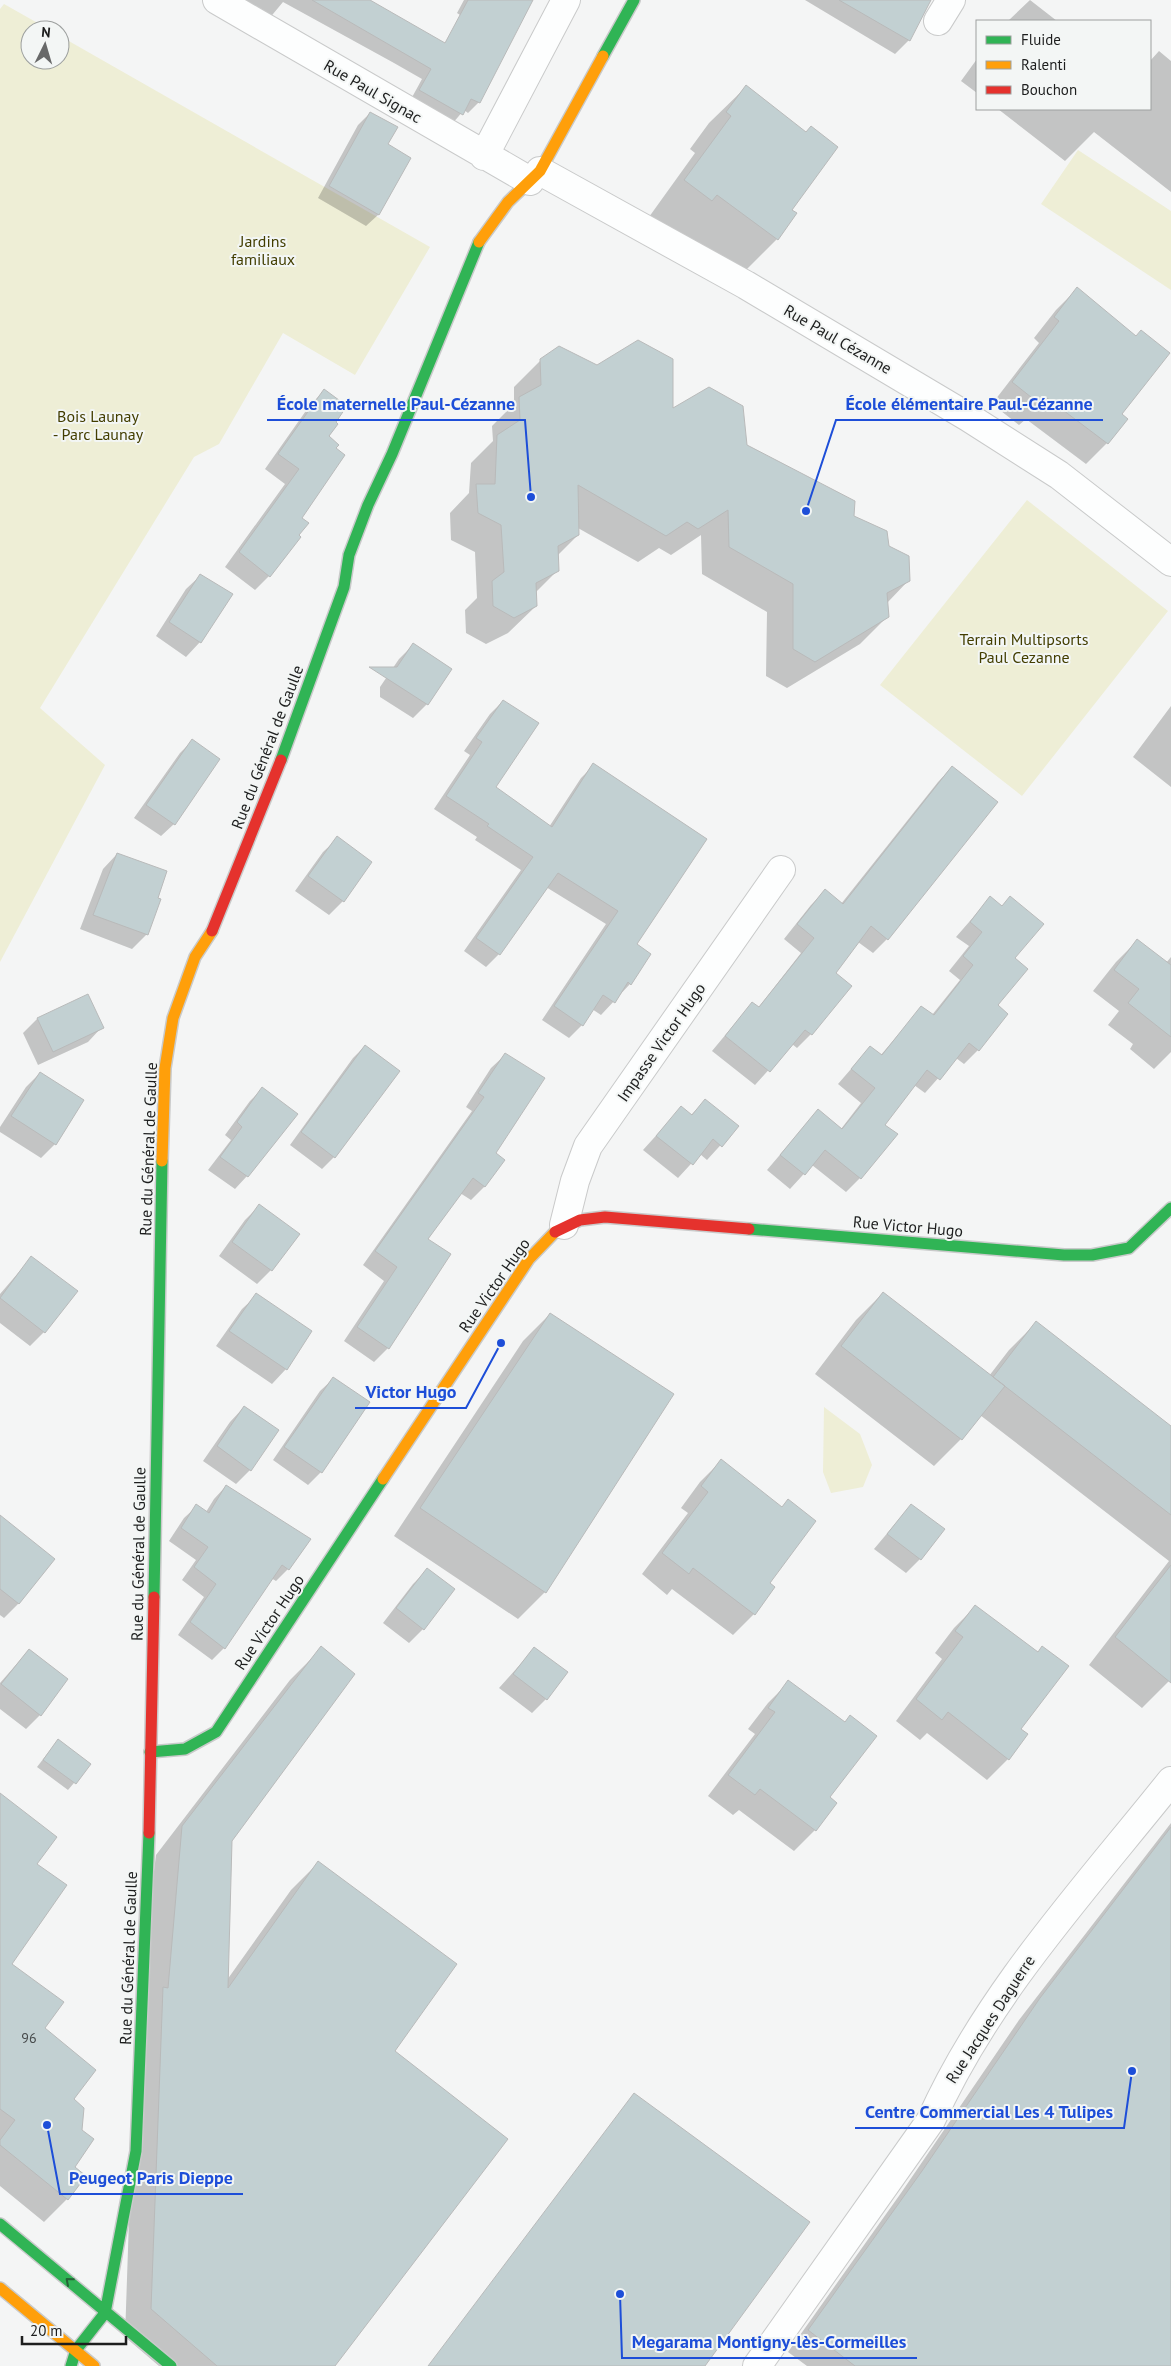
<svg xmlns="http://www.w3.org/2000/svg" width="1171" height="2366" viewBox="0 0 1171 2366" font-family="'PT Sans',sans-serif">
<rect width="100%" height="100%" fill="#f4f5f5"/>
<path fill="#eeeed6" d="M 4,4 L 50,30 L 30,30 L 30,60 L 60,60 L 60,36 L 430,247 L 355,375 L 283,333 L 219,444 L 194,457 L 40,708 L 105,765 L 0,962 L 0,9 Z
M 1078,150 L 1171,211 L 1171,290 L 1041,204 Z
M 1027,500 L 1168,611 L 1022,796 L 880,685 Z
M 824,1407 L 860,1434 L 872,1465 L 863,1487 L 831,1493 L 823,1472 Z"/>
<path fill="#0003" d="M 236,0 L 365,0 L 444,44 L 497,68 L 479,102 L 468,113 L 464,110 L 452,124 L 410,101 L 422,79 L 394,63 L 283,2 L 268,20 Z
M 464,0 L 520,0 L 495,38 L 457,13 Z
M 805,0 L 930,0 L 909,40 L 895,54 Z
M 1030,0 L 1057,21 L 1008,21 Z
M 1159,51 L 1171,61 L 1171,192 L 1094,132 L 1065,161 L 998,109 L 1150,109 L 1150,61 Z
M 977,59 L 977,93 L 961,81 Z
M 746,87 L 790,210 L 777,239 L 740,276 L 680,232 L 674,237 L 649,217 L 695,153 L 690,149 L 709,123 Z
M 370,113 L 387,145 L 410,158 L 378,215 L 366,226 L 318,198 L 358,125 Z
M 1077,289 L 1120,414 L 1107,443 L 1086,464 L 1026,419 L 1019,425 L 992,404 L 1039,343 L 1034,338 L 1056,310 Z
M 541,360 L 672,411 L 746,446 L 853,517 L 887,547 L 909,580 L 887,603 L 887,617 L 860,644 L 787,688 L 766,676 L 767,612 L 702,574 L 701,535 L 671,555 L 659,548 L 638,562 L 578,528 L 578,535 L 557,556 L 558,570 L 535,593 L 536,606 L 508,633 L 486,644 L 466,633 L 465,610 L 477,598 L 475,552 L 451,540 L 450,513 L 469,493 L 471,463 L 493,441 L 492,426 L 514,404 L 514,387 Z
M 324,391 L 334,422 L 300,518 L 269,576 L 255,590 L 225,567 L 285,484 L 265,469 L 310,405 Z
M 201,575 L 200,642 L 186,657 L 156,636 L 186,589 Z
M 413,645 L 427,704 L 413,718 L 380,697 L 380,687 L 399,659 Z
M 503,701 L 495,787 L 549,827 L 581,778 L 594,765 L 635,945 L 630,984 L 601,1015 L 592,1009 L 582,1025 L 569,1038 L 542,1020 L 606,924 L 546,887 L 499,954 L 486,967 L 464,951 L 521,870 L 475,840 L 477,837 L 434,809 L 470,755 L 464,751 L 490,714 Z
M 1171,706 L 1171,787 L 1133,757 Z
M 192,741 L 218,760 L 174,824 L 161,836 L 134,818 L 180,753 Z
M 952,767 L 996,802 L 887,939 L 873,953 L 858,942 L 835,973 L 811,1034 L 797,1048 L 792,1044 L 755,1085 L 712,1051 L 752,1003 L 758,1008 L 801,953 L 784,939 L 811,905 L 825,891 L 841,904 L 938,782 Z
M 338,838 L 343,901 L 329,915 L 295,891 L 323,852 Z
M 117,854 L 159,900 L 146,935 L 132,949 L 80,929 L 103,869 Z
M 990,898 L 1001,907 L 1010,898 L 1014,958 L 978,1050 L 964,1064 L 956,1058 L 925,1093 L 914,1085 L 884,1125 L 860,1178 L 846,1192 L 812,1165 L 790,1189 L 767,1170 L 818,1110 L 841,1129 L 861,1103 L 838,1084 L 870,1047 L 880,1056 L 922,1007 L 932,1015 L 960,980 L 949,971 L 969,946 L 956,937 Z
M 1137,941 L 1166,963 L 1171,957 L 1171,1052 L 1154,1069 L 1130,1049 L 1133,1044 L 1108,1025 L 1119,1011 L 1093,991 L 1116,962 Z
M 37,1019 L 102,1027 L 88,1042 L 38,1065 L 23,1033 Z
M 365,1046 L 334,1157 L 322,1169 L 290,1145 L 353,1058 Z
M 505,1055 L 494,1153 L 485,1186 L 471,1200 L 460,1193 L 427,1240 L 388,1348 L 374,1362 L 344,1341 L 384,1281 L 363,1265 L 472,1111 L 466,1107 L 491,1068 Z
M 40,1073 L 55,1144 L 41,1158 L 0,1132 L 0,1127 L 26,1087 Z
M 262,1089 L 247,1176 L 235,1189 L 208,1170 L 231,1140 L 225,1135 L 250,1101 Z
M 705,1101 L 737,1127 L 707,1160 L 700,1154 L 678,1178 L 643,1150 L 681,1108 L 691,1115 Z
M 259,1206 L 271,1270 L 257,1284 L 219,1256 L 245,1220 Z
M 31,1258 L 44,1332 L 30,1346 L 0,1323 L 0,1294 Z
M 883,1293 L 989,1376 L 1009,1350 L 1036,1323 L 1171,1427 L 1171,1679 L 1142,1708 L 1089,1665 L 1169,1561 L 980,1415 L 961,1439 L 934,1466 L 815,1374 L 856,1320 Z
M 257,1295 L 286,1369 L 272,1384 L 216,1346 L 242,1309 Z
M 550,1314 L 545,1592 L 518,1619 L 394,1536 L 523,1341 Z
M 333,1379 L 368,1403 L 321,1472 L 308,1485 L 273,1460 L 320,1391 Z
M 244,1407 L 250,1470 L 236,1484 L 203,1461 L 230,1422 Z
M 721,1461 L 781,1508 L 788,1501 L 768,1583 L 774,1587 L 754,1614 L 733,1635 L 672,1589 L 667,1595 L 642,1574 L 688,1513 L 681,1508 L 700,1482 Z
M 226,1486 L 288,1569 L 276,1581 L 271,1578 L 224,1648 L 212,1660 L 178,1635 L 204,1597 L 182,1580 L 196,1560 L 169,1541 L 184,1518 L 197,1506 L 206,1512 L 214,1499 Z
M 911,1505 L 920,1559 L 906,1573 L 874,1549 Z
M 0,1533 L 53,1559 L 18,1604 L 4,1618 L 0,1615 Z
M 427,1570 L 423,1629 L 409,1643 L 383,1623 L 413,1584 Z
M 975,1607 L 1019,1729 L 1008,1759 L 987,1780 L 927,1733 L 920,1740 L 896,1721 L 942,1659 L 935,1653 L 954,1628 Z
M 534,1649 L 546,1699 L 532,1713 L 499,1688 Z
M 29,1650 L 40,1715 L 26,1729 L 0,1709 L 0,1683 Z
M 317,1653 L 231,1840 L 227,1980 L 291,1890 L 318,1863 L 393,2051 L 333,2366 L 159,2366 L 125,2337 L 136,2016 L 156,1855 L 290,1680 Z
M 789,1682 L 844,1723 L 850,1717 L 828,1798 L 835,1803 L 815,1830 L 794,1851 L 739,1810 L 733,1815 L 708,1796 L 755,1734 L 748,1729 L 768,1703 Z
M 58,1740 L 90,1764 L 68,1790 L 37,1767 Z
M 0,1795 L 35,1864 L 10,1964 L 43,2028 L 73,2100 L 73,2167 L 67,2199 L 44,2222 L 0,2186 Z
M 1171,1823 L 1171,2366 L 807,2366 L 788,2352 L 901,2193 L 1019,2020 Z"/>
<path fill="#c2d0d2" stroke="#b9baba" d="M 312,0 L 370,0 L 445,43 L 468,0 L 533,0 L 480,103 L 471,99 L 463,115 L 419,90 L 431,69 Z
M 839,0 L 931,0 L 910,41 Z
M 746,85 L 806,132 L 811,126 L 838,147 L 792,210 L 797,213 L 778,240 L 717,195 L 712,201 L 684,180 L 731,116 L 726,112 Z
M 370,112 L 398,127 L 388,144 L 411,158 L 379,215 L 329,186 Z
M 1077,287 L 1136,336 L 1141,330 L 1170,353 L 1122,414 L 1128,419 L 1108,444 L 1047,398 L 1041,405 L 1012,382 L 1059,321 L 1054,317 Z
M 638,340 L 673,359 L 673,408 L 709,387 L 743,406 L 747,445 L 855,501 L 854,516 L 887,531 L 889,546 L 909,556 L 910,581 L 887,593 L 889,617 L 815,662 L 793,649 L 793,584 L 729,547 L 728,510 L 698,529 L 687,522 L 666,536 L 578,485 L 579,535 L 558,546 L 559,571 L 536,583 L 537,606 L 514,618 L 493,606 L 492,581 L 504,572 L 501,525 L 478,513 L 476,484 L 495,484 L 497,435 L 520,420 L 519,397 L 541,385 L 540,359 L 559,346 L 597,365 Z
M 324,389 L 347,406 L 336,422 L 338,424 L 329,436 L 339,445 L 336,448 L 345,455 L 302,518 L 309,523 L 299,535 L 301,537 L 270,577 L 239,552 L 299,469 L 278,454 Z
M 200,574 L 233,594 L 201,643 L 169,622 Z
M 413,643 L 452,669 L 428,705 L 369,667 L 397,667 Z
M 503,700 L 539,723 L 496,787 L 552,827 L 593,763 L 707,839 L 637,944 L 651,954 L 631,985 L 628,982 L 615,1003 L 603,995 L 583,1026 L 554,1006 L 618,911 L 558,873 L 500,955 L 476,938 L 533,857 L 487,826 L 489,824 L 446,796 L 482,742 L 476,738 Z
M 192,739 L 220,759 L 175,825 L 146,805 Z
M 952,766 L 998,802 L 888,940 L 871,926 L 836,973 L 852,986 L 812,1035 L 805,1030 L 770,1072 L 725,1036 L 752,1002 L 759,1007 L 814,938 L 797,924 L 825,889 L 843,904 Z
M 337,836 L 372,862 L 344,902 L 308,876 Z
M 117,853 L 167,871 L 158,898 L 161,899 L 148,935 L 93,915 Z
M 990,896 L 1002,906 L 1010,896 L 1044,924 L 1015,958 L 1028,969 L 998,1005 L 1008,1014 L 979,1051 L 969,1043 L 940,1080 L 927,1070 L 885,1125 L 898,1134 L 861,1179 L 825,1150 L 805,1175 L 780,1155 L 818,1109 L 842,1129 L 875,1088 L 851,1069 L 870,1046 L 882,1055 L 921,1006 L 934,1015 L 973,965 L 963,956 L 982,932 L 970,922 Z
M 1137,939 L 1171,965 L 1171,1037 L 1128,1003 L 1139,989 L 1114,970 Z
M 88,994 L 104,1028 L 53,1052 L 37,1018 Z
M 365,1045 L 400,1071 L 335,1158 L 301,1132 Z
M 505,1053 L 545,1078 L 496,1153 L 505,1160 L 485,1187 L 473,1178 L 428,1239 L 451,1254 L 389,1349 L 357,1327 L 397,1267 L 375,1251 L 484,1097 L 478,1093 Z
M 40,1072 L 84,1100 L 56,1145 L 11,1116 Z
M 262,1087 L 298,1114 L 248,1177 L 220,1157 L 242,1127 L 237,1122 Z
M 705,1099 L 739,1126 L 722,1147 L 713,1139 L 693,1165 L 656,1136 L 681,1106 L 692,1115 Z
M 259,1204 L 300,1234 L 272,1271 L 232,1242 Z
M 31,1256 L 78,1291 L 45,1333 L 0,1298 Z
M 883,1292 L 1005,1386 L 962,1440 L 841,1346 Z
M 256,1293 L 312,1331 L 287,1370 L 229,1331 Z
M 550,1313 L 674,1394 L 546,1593 L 420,1508 Z
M 1036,1321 L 1171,1426 L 1171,1515 L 993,1377 Z
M 333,1377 L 370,1402 L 322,1473 L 284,1447 Z
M 244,1406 L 279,1430 L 251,1471 L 217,1446 Z
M 721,1459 L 782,1507 L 788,1499 L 816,1521 L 770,1583 L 775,1587 L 755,1615 L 693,1568 L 689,1574 L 662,1553 L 708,1492 L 701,1486 Z
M 226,1485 L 311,1539 L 289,1570 L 282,1565 L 225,1649 L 190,1622 L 216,1584 L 194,1567 L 208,1547 L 181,1528 L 196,1504 L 209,1513 Z
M 911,1504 L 945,1529 L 921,1560 L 887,1534 Z
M 0,1515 L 55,1559 L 19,1604 L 0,1589 Z
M 1171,1565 L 1171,1683 L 1115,1637 Z
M 427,1568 L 455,1589 L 424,1630 L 396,1608 Z
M 975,1605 L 1038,1652 L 1042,1646 L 1069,1666 L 1021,1729 L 1028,1734 L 1009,1760 L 948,1712 L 942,1720 L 916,1699 L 963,1637 L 955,1631 Z
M 321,1646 L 355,1674 L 232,1841 L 228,1988 L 318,1861 L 457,1964 L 395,2051 L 508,2139 L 335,2366 L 217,2366 L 151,2309 L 163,1987 L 168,1988 L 182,1826 Z
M 534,1647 L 568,1672 L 547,1700 L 513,1674 Z
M 29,1649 L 68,1679 L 41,1716 L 1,1684 Z
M 788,1680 L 845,1722 L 850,1715 L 877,1736 L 830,1797 L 837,1803 L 816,1831 L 760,1789 L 755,1795 L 728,1775 L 775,1712 L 768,1708 Z
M 58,1739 L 91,1764 L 76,1784 L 43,1760 Z
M 0,1793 L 57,1837 L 37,1864 L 67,1885 L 12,1964 L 64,2002 L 45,2028 L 96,2070 L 74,2099 L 84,2108 L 82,2130 L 94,2139 L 75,2167 L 86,2176 L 68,2200 L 0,2145 L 0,2140 L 15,2120 L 0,2109 Z
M 1171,1827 L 1171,2366 L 855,2366 L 808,2330 L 922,2171 L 1040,1998 Z
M 634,2093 L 810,2222 L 705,2366 L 428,2366 Z"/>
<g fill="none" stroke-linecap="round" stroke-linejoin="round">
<g stroke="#c9caca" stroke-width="30">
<path id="street" d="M 217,0 L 530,181
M 938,21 L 951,0
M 484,156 L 566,0
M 540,171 L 746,285 L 968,417 L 1059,475 L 1171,562
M 564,1225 L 575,1181 L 588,1146 L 781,870
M 757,2366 L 931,2120 C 988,1993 1085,1889 1171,1781"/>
</g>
<g stroke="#c9caca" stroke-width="14">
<path id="fast" d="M 603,56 L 634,0
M 281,760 L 344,587 L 349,555 L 368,505 L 392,454 L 479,242
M 749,1229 L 1064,1255 L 1092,1255 L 1129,1248 L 1171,1208
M 154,1597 L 162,1161
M 150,1752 L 185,1749 L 216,1732 L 383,1479
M 0,2224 L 171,2366
M 71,2366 L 76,2350 L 105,2313 L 136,2151 L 149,1833"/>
</g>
<g stroke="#c9caca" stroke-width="14">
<path id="slow" d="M 479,242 L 508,202 L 540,171 L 603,56
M 162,1161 L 165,1068 L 173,1018 L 195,957 L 212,931
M 383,1479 L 529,1259 L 555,1232
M 0,2288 L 94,2366"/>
</g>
<g stroke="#c9caca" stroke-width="14">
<path id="jam" d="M 212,931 L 281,760
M 555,1232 L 580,1220 L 605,1217 L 749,1229
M 149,1833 L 154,1597"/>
</g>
<use href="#street" stroke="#fdfefe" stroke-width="28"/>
<use href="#fast" stroke="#30b455" stroke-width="11"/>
<use href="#slow" stroke="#ff9f0a" stroke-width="11"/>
<use href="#jam" stroke="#e5322d" stroke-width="11"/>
</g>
<defs><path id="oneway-chevron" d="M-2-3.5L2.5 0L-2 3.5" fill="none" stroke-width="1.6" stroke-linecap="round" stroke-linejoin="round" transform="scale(1.25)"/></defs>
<use stroke="#266237" href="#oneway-chevron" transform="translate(69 2281) rotate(-139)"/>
<g text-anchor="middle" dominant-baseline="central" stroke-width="4" stroke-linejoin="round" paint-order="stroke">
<g font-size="14" fill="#464a4b">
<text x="29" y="2038">96</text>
</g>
<g font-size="16" fill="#1d1e1e" stroke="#f3f6f5">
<text transform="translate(373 91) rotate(30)">Rue Paul Signac</text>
<text transform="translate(838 339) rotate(30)">Rue Paul Cézanne</text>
<text transform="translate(267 747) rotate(-69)">Rue du Général de Gaulle</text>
<text transform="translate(661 1042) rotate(-55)">Impasse Victor Hugo</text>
<text transform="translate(148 1149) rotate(-88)">Rue du Général de Gaulle</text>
<text transform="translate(908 1226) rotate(5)">Rue Victor Hugo</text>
<text transform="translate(494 1285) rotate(-55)">Rue Victor Hugo</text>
<text transform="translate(138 1554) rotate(-89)">Rue du Général de Gaulle</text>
<text transform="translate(269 1622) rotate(-56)">Rue Victor Hugo</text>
<text transform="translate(128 1958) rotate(-88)">Rue du Général de Gaulle</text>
<text transform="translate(990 2019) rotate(-57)">Rue Jacques Daguerre</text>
</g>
<g font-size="16" fill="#433e00" stroke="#f3f6f5">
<text x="263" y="241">Jardins<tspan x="263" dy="18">familiaux</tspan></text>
<text x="98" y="416">Bois Launay<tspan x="98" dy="18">- Parc Launay</tspan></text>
<text x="1024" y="639">Terrain Multipsorts<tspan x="1024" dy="18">Paul Cezanne</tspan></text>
</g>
</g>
<path fill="none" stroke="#1d4ed8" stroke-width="2" d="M531 497L525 420H267M806 511L836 420H1103M501 1343L466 1408H355M1132 2071L1124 2128H855M47 2125L60 2194H243M620 2294L622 2358H917"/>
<g fill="#1d4ed8" stroke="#f3f6f5" stroke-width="2">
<circle cx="531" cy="497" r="5"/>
<circle cx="806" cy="511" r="5"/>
<circle cx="501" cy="1343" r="5"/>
<circle cx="1132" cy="2071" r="5"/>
<circle cx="47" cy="2125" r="5"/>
<circle cx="620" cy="2294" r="5"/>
</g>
<g font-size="18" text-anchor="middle" font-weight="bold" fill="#1d4ed8" stroke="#f3f6f5" stroke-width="4" stroke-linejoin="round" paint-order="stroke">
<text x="396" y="410">École maternelle Paul-Cézanne</text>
<text x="969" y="410">École élémentaire Paul-Cézanne</text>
<text x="411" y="1398">Victor Hugo</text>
<text x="989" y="2118">Centre Commercial Les 4 Tulipes</text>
<text x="151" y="2184">Peugeot Paris Dieppe</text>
<text x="769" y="2348">Megarama Montigny-lès-Cormeilles</text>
</g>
<rect x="976" y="20" width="175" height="90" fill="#f3f6f5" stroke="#9da09f"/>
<rect x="986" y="36" width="25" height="8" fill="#30b455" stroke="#9da09f"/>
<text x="1021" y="45" font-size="15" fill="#1d1e1e">Fluide</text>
<rect x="986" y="61" width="25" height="8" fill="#ff9f0a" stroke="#9da09f"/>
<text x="1021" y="70" font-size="15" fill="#1d1e1e">Ralenti</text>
<rect x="986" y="86" width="25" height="8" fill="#e5322d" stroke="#9da09f"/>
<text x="1021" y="95" font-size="15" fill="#1d1e1e">Bouchon</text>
<g transform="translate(45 45) rotate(5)"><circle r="24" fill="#f3f6f5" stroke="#9da09f"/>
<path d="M0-4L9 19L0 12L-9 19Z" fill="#686969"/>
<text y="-8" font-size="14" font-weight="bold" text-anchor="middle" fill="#1d1e1e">N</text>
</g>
<path d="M22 2336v8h104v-8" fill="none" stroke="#1d1e1e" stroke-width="2.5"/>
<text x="30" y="2336" font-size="15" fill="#1d1e1e" stroke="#f3f6f5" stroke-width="4" paint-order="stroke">20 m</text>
</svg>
